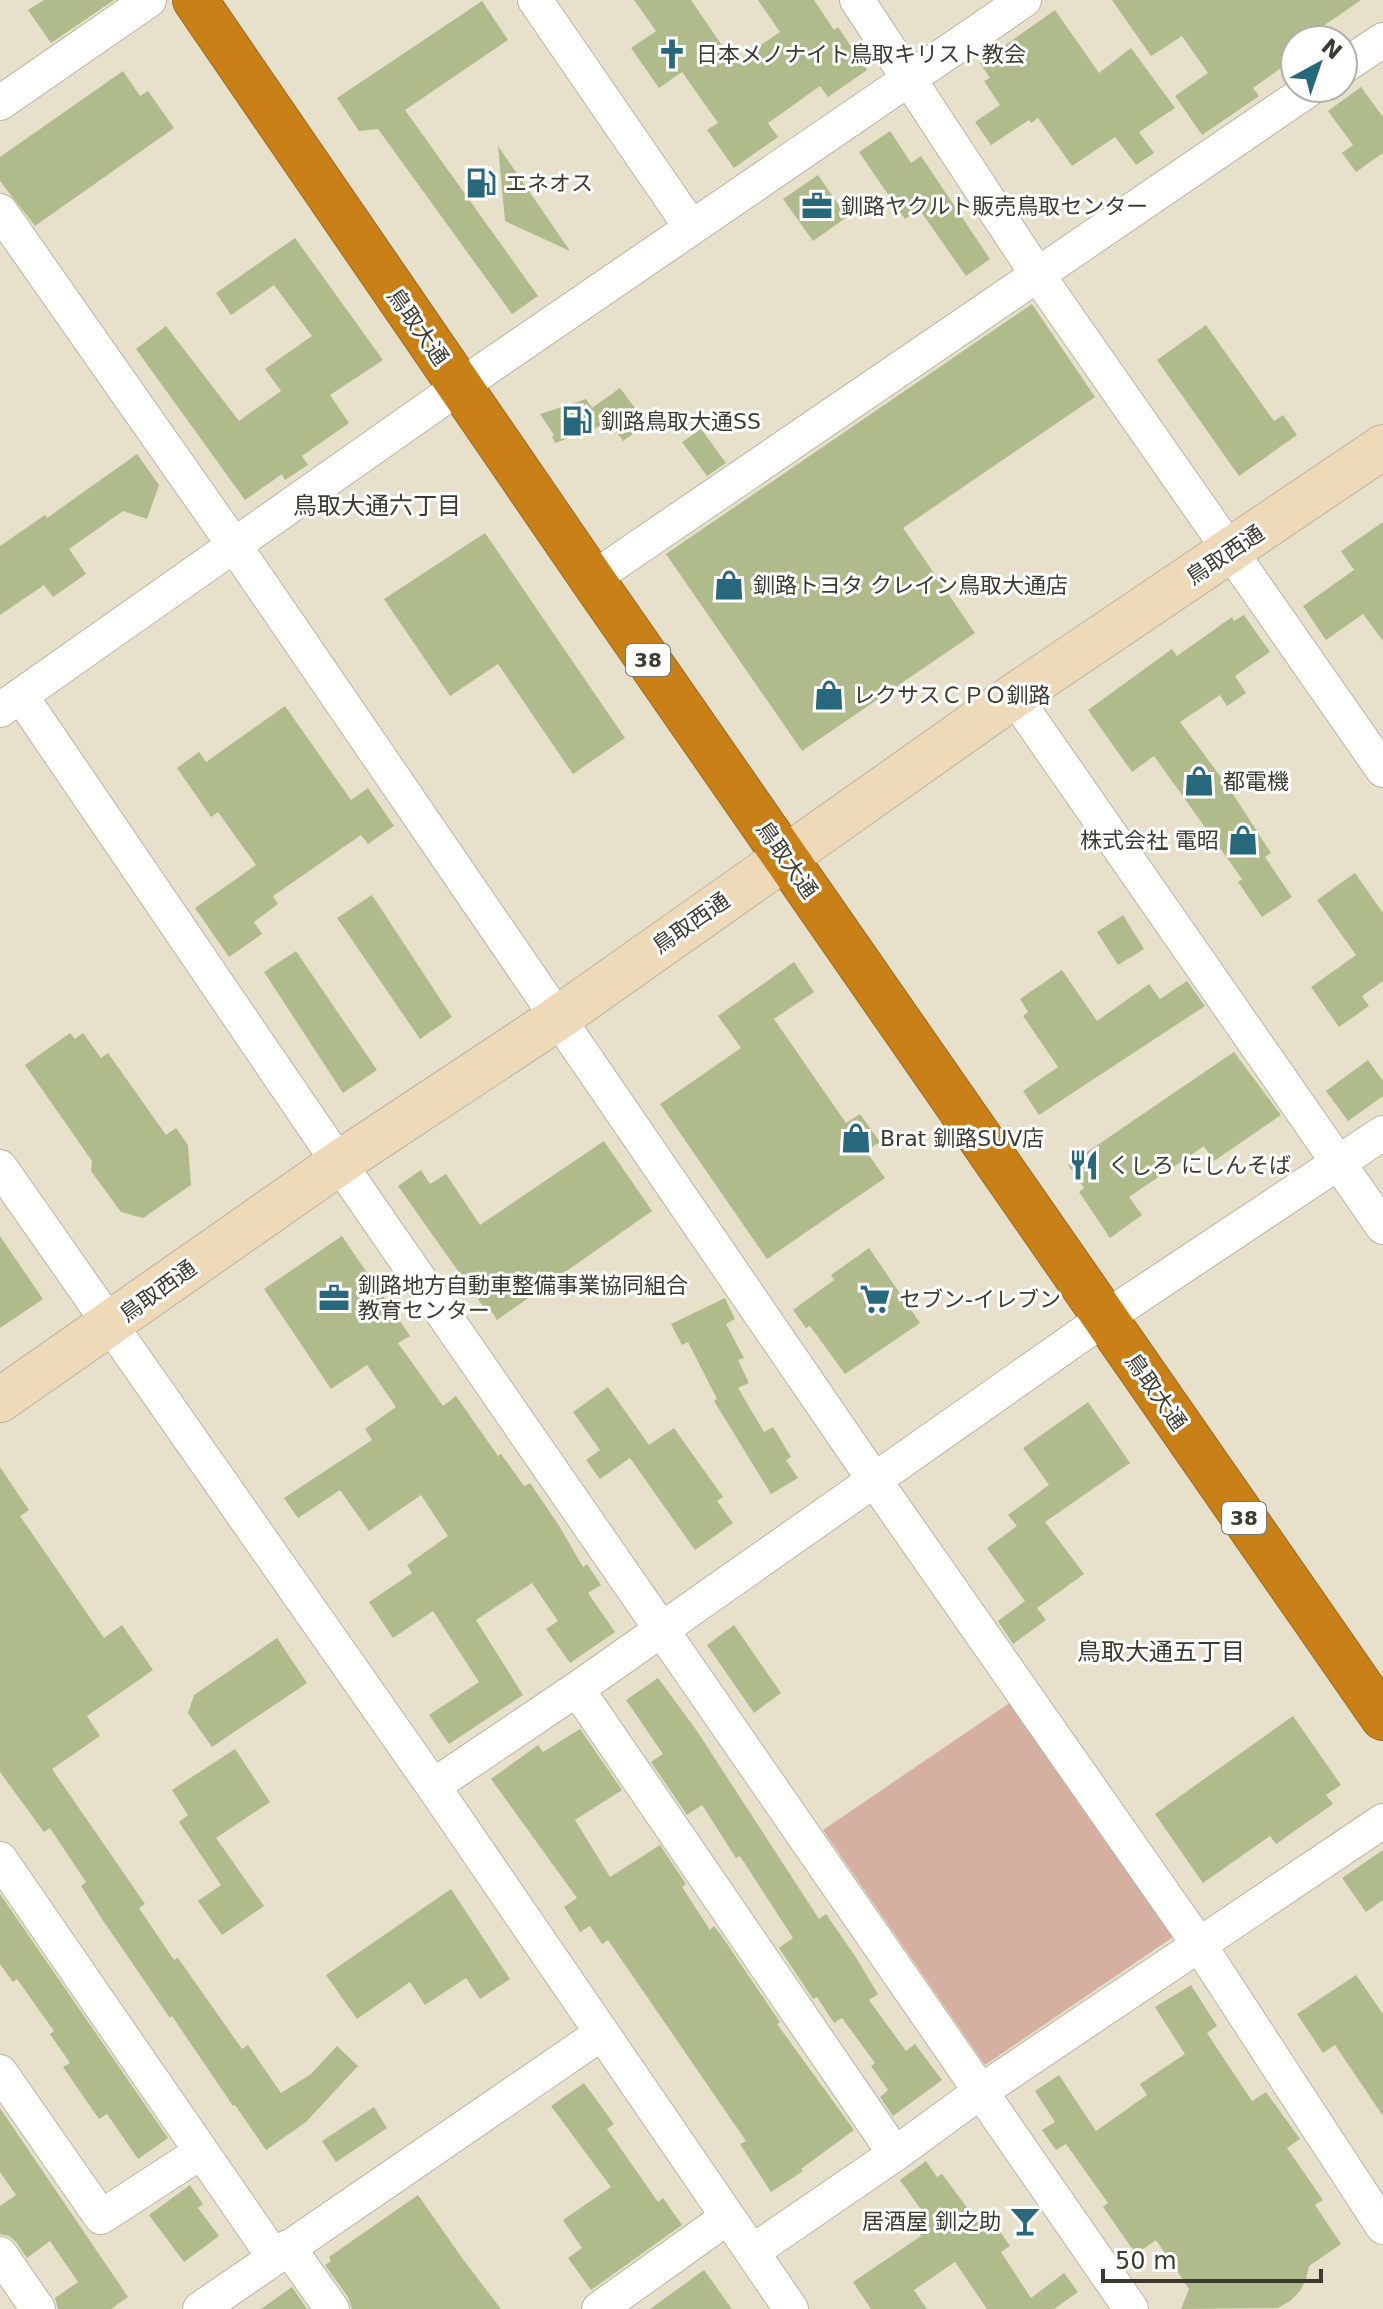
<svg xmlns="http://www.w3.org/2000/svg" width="1383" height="2309" viewBox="0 0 1383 2309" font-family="'DejaVu Sans','Noto Sans JP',sans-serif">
<rect width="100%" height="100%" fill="#e7e1cb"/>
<path fill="#d5afa0" d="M 1014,1700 L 1176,1935 L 985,2065 L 823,1830 Z"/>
<path fill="#afbb8b" d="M 44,0 L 114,0 L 51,43 L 28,10 Z
M 634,0 L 691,0 L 734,63 L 780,32 L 758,0 L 814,0 L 834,30 L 838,27 L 867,70 L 828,97 L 820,86 L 768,123 L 778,137 L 734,168 L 707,130 L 718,123 L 682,72 L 659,88 L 631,48 L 656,31 Z
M 1112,0 L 1361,0 L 1316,31 L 1322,40 L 1295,40 L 1295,58 L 1253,88 L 1259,96 L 1202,135 L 1175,96 L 1208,73 L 1182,36 L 1151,56 Z
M 482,1 L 508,40 L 405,110 L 538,296 L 512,314 L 378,129 L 359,131 L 337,98 Z
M 1055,10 L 1099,73 L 1131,48 L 1175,108 L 1139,132 L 1154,153 L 1136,165 L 1115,137 L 1072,166 L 1038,118 L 1031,123 L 1029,120 L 991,145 L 975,122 L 1000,105 L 984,81 L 990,78 L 980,63 Z
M 123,71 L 140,96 L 148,91 L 174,128 L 35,226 L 0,181 L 0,157 Z
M 1361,87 L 1383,117 L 1383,153 L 1356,172 L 1342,153 L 1353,145 L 1328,111 Z
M 890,131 L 911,163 L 921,156 L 990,259 L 966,276 L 919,209 L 905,219 L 859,152 Z
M 498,146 L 570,251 L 505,221 Z
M 818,175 L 847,217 L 813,241 L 783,199 Z
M 295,238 L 383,360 L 330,395 L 349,423 L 302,456 L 308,465 L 285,480 L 282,474 L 245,500 L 136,349 L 166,326 L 239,421 L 281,391 L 265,369 L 312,336 L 274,285 L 231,315 L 216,293 Z
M 1032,304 L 1095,397 L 903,528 L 975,633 L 802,751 L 666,554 Z
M 1206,325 L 1274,421 L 1283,415 L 1297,435 L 1239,476 L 1157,360 Z
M 620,388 L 647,424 L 623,441 L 610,423 L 555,443 L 552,437 L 554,435 L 540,414 L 586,399 L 592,408 Z
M 701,429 L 726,463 L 707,476 L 682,442 Z
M 137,454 L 159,485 L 147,519 L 123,511 L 69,549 L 86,574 L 53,597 L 44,585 L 0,615 L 0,546 L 45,515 L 47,518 Z
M 1383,522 L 1383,641 L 1363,614 L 1326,640 L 1303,606 L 1354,570 L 1341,551 Z
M 485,533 L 625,738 L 573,774 L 498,664 L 450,696 L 384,599 Z
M 1244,615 L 1270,652 L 1235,676 L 1246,693 L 1227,706 L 1220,695 L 1180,722 L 1229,788 L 1271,853 L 1265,857 L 1292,897 L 1262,917 L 1238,882 L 1242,879 L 1154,756 L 1132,772 L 1088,710 L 1172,649 L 1177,656 L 1232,617 L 1234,621 Z
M 285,706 L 351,800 L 368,788 L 394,826 L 368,844 L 361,835 L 273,896 L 278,904 L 254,922 L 262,934 L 229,957 L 195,908 L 256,865 L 218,812 L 211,817 L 177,768 L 199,752 L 206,762 Z
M 1355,873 L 1383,913 L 1383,981 L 1362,996 L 1369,1006 L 1339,1027 L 1311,987 L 1356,955 L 1317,900 Z
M 372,895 L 452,1017 L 420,1039 L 337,918 Z
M 1123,915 L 1144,949 L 1118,965 L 1097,932 Z
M 296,951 L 377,1070 L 343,1093 L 264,972 Z
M 794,962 L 814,992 L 774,1019 L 846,1123 L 860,1114 L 880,1142 L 866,1151 L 885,1178 L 767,1259 L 660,1104 L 741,1048 L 718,1016 Z
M 1062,970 L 1097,1021 L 1149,984 L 1160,999 L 1187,981 L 1205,1006 L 1039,1115 L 1023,1091 L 1058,1067 L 1023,1016 L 1028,1012 L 1020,999 Z
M 70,1033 L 75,1039 L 83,1033 L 101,1058 L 108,1053 L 166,1135 L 176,1128 L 188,1145 L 191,1185 L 143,1218 L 121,1212 L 91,1171 L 92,1161 L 25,1065 Z
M 1234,1052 L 1281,1115 L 1214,1161 L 1204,1146 L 1129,1197 L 1142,1215 L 1110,1238 L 1079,1192 L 1084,1188 L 1068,1165 Z
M 1368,1060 L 1383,1081 L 1383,1096 L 1348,1121 L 1326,1091 Z
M 604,1141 L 652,1211 L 497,1320 L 490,1309 L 487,1312 L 398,1186 L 421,1170 L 430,1184 L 446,1174 L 480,1225 Z
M 0,1236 L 43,1299 L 0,1328 Z
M 342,1236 L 410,1336 L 398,1343 L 443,1406 L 456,1396 L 498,1456 L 501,1454 L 524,1486 L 530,1483 L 558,1524 L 583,1567 L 587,1564 L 601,1585 L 588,1593 L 615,1632 L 570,1663 L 546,1629 L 558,1621 L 532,1583 L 476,1620 L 523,1695 L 449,1744 L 429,1715 L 479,1682 L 433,1611 L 393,1638 L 369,1602 L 412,1573 L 407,1565 L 448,1536 L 421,1495 L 369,1531 L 340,1490 L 298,1518 L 284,1498 L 372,1440 L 365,1429 L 396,1407 L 367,1365 L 331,1389 L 264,1289 Z
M 869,1248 L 920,1323 L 845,1374 L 810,1326 L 806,1328 L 793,1310 L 834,1280 L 831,1275 Z
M 725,1298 L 735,1319 L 726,1324 L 744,1358 L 738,1360 L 749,1383 L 738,1388 L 764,1432 L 773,1427 L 791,1457 L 786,1460 L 798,1478 L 771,1494 L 714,1401 L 717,1399 L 688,1342 L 682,1345 L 671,1324 Z
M 608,1387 L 649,1445 L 674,1428 L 723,1497 L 717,1501 L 733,1523 L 695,1550 L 630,1458 L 600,1479 L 586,1460 L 600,1450 L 573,1412 Z
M 1088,1402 L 1130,1463 L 1045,1522 L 1084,1574 L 1037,1608 L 1046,1620 L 1013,1644 L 998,1621 L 1025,1601 L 987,1548 L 1017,1526 L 1008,1515 L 1049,1485 L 1023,1448 Z
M 0,1467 L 29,1510 L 20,1516 L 104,1638 L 122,1625 L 153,1670 L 87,1716 L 100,1736 L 52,1769 L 145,1904 L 139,1908 L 174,1960 L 178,1958 L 242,2049 L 248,2045 L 281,2093 L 311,2074 L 337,2046 L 358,2066 L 306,2122 L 266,2150 L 235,2105 L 233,2106 L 172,2016 L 170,2018 L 104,1922 L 81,1886 L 86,1882 L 50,1828 L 44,1832 L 0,1772 Z
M 734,1625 L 781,1693 L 754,1713 L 707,1645 Z
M 277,1638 L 307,1683 L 212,1747 L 188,1713 L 194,1695 Z
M 658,1678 L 697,1731 L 819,1919 L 826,1914 L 855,1956 L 878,1994 L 869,2000 L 906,2051 L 915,2044 L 942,2080 L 893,2116 L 880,2097 L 888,2090 L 871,2066 L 875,2063 L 842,2018 L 834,2023 L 817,1997 L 813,1999 L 779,1948 L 793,1938 L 740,1856 L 736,1858 L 702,1805 L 687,1815 L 651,1762 L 663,1754 L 626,1700 Z
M 1293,1716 L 1341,1785 L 1326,1795 L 1333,1804 L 1276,1844 L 1270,1836 L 1203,1883 L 1155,1814 Z
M 580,1729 L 622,1790 L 575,1820 L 610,1877 L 660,1845 L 686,1884 L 682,1887 L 710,1930 L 714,1926 L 721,1935 L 780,2022 L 777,2024 L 854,2130 L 801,2169 L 803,2171 L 771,2192 L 740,2144 L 746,2141 L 608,1940 L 602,1944 L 590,1926 L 580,1932 L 564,1907 L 577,1898 L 491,1779 L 538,1745 L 543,1752 Z
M 235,1749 L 270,1802 L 216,1838 L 264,1906 L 222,1935 L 198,1901 L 221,1885 L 179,1822 L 188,1815 L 172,1790 Z
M 1383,1850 L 1383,1900 L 1366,1912 L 1342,1878 Z
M 451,1889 L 510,1979 L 480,1999 L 466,1978 L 425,2005 L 410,1982 L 357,2019 L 326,1975 Z
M 0,1894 L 168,2138 L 138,2159 L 107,2114 L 99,2119 L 63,2067 L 70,2063 L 50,2034 L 54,2031 L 17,1979 L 13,1982 L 0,1964 Z
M 1356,1975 L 1383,2014 L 1383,2116 L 1335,2045 L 1323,2053 L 1297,2014 Z
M 1191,1985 L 1217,2026 L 1207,2033 L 1252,2101 L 1266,2092 L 1300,2139 L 1287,2148 L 1323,2200 L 1315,2205 L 1341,2244 L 1309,2266 L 1306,2279 L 1300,2291 L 1290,2301 L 1278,2308 L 1181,2309 L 1189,2289 L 1156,2240 L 1136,2254 L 1103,2207 L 1108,2203 L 1066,2144 L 1056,2150 L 1042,2130 L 1055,2122 L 1035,2091 L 1059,2075 L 1096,2131 L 1147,2095 L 1140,2084 L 1185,2054 L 1155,2007 Z
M 584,2083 L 614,2124 L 607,2129 L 658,2202 L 663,2198 L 682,2225 L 591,2290 L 568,2258 L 582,2248 L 563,2220 L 611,2187 L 551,2106 Z
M 374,2107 L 387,2128 L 336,2162 L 322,2141 Z
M 0,2108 L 128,2297 L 111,2309 L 58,2309 L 55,2298 L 78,2282 L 50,2241 L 27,2258 L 16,2242 L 9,2236 L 0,2234 L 0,2206 L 16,2195 L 0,2172 Z
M 926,2161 L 937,2177 L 942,2174 L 980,2225 L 991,2218 L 1010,2246 L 1001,2252 L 1031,2298 L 1064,2273 L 1078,2292 L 1054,2309 L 987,2309 L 955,2262 L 914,2290 L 927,2309 L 871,2309 L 853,2282 L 921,2236 L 917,2230 L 929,2221 L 900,2180 Z
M 190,2185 L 203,2204 L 198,2208 L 219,2236 L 184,2262 L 149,2215 Z
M 418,2195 L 462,2258 L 501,2309 L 352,2309 L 348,2297 L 325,2265 L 331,2261 L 329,2257 Z
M 704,2270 L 732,2309 L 650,2309 Z
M 292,2287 L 307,2309 L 261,2309 Z"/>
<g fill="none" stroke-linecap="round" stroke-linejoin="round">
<g stroke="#bbb5a0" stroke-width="36">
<path id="street" d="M 535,0 L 691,227
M 857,0 L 1037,274 L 1383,770
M 1343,67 L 1383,40
M 0,103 L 149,0
M 0,211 L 234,545 L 875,1481 L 1200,1946 L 1383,2227
M 592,579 L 1311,88
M 21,696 L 339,1163 L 1131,2309
M 1014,696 L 1383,1227
M 0,710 L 459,387 L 1024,0
M 0,1167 L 433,1786 L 791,2309
M 577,1689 L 895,2154
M 433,1786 L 577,1689 L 1105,1318 L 1383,1133
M 0,1859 L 274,2257
M 0,2072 L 101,2217 L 201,2152
M 288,2247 L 332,2309
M 752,2252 L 895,2154 L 980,2092 L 1383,1821
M 0,2254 L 38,2309
M 200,2309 L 602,2033
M 599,2309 L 728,2217"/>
</g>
<g stroke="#bbb5a0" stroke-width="46">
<path id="secondary" d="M 0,1400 L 339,1163 L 558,1018 L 1014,696 L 1383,447"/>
</g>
<g stroke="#976820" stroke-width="46">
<path id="highway" d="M 195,0 L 592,579 L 1383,1718"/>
</g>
<use href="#street" stroke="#fff" stroke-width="34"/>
<use href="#secondary" stroke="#eed9b9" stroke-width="44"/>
<use href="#highway" stroke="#c88017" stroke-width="44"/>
</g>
<defs>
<g id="church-bare" transform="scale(2.4)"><path d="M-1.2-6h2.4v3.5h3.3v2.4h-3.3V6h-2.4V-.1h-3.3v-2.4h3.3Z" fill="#28687d" stroke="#fff" stroke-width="2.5" paint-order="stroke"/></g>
<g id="fuel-bare" transform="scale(2.4)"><path d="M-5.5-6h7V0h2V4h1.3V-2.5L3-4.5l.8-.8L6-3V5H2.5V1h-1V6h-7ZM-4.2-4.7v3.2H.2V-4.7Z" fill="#28687d" stroke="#fff" stroke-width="2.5" paint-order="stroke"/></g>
<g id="office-bare" transform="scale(2.4)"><path d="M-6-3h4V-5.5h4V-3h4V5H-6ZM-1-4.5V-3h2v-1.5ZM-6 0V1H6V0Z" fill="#28687d" stroke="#fff" stroke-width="2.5" paint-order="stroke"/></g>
<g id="shop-bare" transform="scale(2.4)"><path d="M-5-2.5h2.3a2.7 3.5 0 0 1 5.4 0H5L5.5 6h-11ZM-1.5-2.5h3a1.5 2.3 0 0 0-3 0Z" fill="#28687d" stroke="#fff" stroke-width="2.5" paint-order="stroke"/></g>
<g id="restaurant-bare" transform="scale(2.4)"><path d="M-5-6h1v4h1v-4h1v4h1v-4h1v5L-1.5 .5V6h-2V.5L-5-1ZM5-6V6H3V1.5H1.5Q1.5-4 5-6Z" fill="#28687d" stroke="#fff" stroke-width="2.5" paint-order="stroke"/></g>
<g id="supermarket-bare" transform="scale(2.4)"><path d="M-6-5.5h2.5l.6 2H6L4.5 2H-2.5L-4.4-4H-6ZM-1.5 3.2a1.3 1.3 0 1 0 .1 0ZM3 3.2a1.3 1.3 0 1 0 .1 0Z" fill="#28687d" stroke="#fff" stroke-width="2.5" paint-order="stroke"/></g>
<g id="bar-bare" transform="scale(2.4)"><path d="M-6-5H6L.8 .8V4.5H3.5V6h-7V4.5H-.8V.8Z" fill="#28687d" stroke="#fff" stroke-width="2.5" paint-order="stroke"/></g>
</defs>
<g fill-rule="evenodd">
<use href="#church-bare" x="672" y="54"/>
<use href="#fuel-bare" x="481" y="183"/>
<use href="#office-bare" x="817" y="206"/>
<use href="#fuel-bare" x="577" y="421"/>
<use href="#shop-bare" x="729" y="585"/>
<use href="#shop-bare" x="829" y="695"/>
<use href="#shop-bare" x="1199" y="781"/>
<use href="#shop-bare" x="1243" y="840"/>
<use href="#shop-bare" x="856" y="1138"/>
<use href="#restaurant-bare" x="1084" y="1165"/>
<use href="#office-bare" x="334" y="1298"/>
<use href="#supermarket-bare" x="875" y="1299"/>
<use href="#bar-bare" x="1025" y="2221"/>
</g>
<g text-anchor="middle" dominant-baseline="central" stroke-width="6" stroke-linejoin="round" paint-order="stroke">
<g fill="#fff" stroke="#77756f" stroke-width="2">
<rect x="626" y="644" width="44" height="32" rx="6"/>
<rect x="1222" y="1502" width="44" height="32" rx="6"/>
</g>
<g font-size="20" font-weight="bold" fill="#3d3a31">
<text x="648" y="660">38</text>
<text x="1244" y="1518">38</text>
</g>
<g font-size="22" fill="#3d3a31" stroke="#fff" text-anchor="start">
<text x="696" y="54">日本メノナイト鳥取キリスト教会</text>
<text x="505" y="183">エネオス</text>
<text x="841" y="206">釧路ヤクルト販売鳥取センター</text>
<text x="601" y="421">釧路鳥取大通SS</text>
<text x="753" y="585">釧路トヨタ クレイン鳥取大通店</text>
<text x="853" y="695">レクサスＣＰＯ釧路</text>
<text x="1223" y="781">都電機</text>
<text x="1219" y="840" text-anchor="end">株式会社 電昭</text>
<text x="880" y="1138">Brat 釧路SUV店</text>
<text x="1108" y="1165">くしろ にしんそば</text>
<text x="358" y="1285">釧路地方自動車整備事業協同組合<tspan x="358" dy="25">教育センター</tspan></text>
<text x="899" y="1299">セブン-イレブン</text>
<text x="1001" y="2221" text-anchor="end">居酒屋 釧之助</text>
</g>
<g font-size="22" fill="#3d3a31" stroke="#fff">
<text transform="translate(418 327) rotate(55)">鳥取大通</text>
<text transform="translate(1225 555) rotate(-34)">鳥取西通</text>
<text transform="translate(787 860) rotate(55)">鳥取大通</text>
<text transform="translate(691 923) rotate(-35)">鳥取西通</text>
<text transform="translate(158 1291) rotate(-36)">鳥取西通</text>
<text transform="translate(1156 1392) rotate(55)">鳥取大通</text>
</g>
<g font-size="24" fill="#3d3a31" stroke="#fff">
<text x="377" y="506">鳥取大通六丁目</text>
<text x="1161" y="1652">鳥取大通五丁目</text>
</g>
</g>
<g transform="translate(1319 64) rotate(40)"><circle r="38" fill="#ffffff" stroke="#b1b0ad" stroke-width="2"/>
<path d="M0-6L14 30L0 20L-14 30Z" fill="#28687d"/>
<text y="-12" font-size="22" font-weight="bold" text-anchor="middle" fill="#3d3a31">N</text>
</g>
<path d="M1103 2269v12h218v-12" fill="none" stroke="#3d3a31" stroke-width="4"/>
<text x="1115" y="2269" font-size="24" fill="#3d3a31" stroke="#ffffff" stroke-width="6" paint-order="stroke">50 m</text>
</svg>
